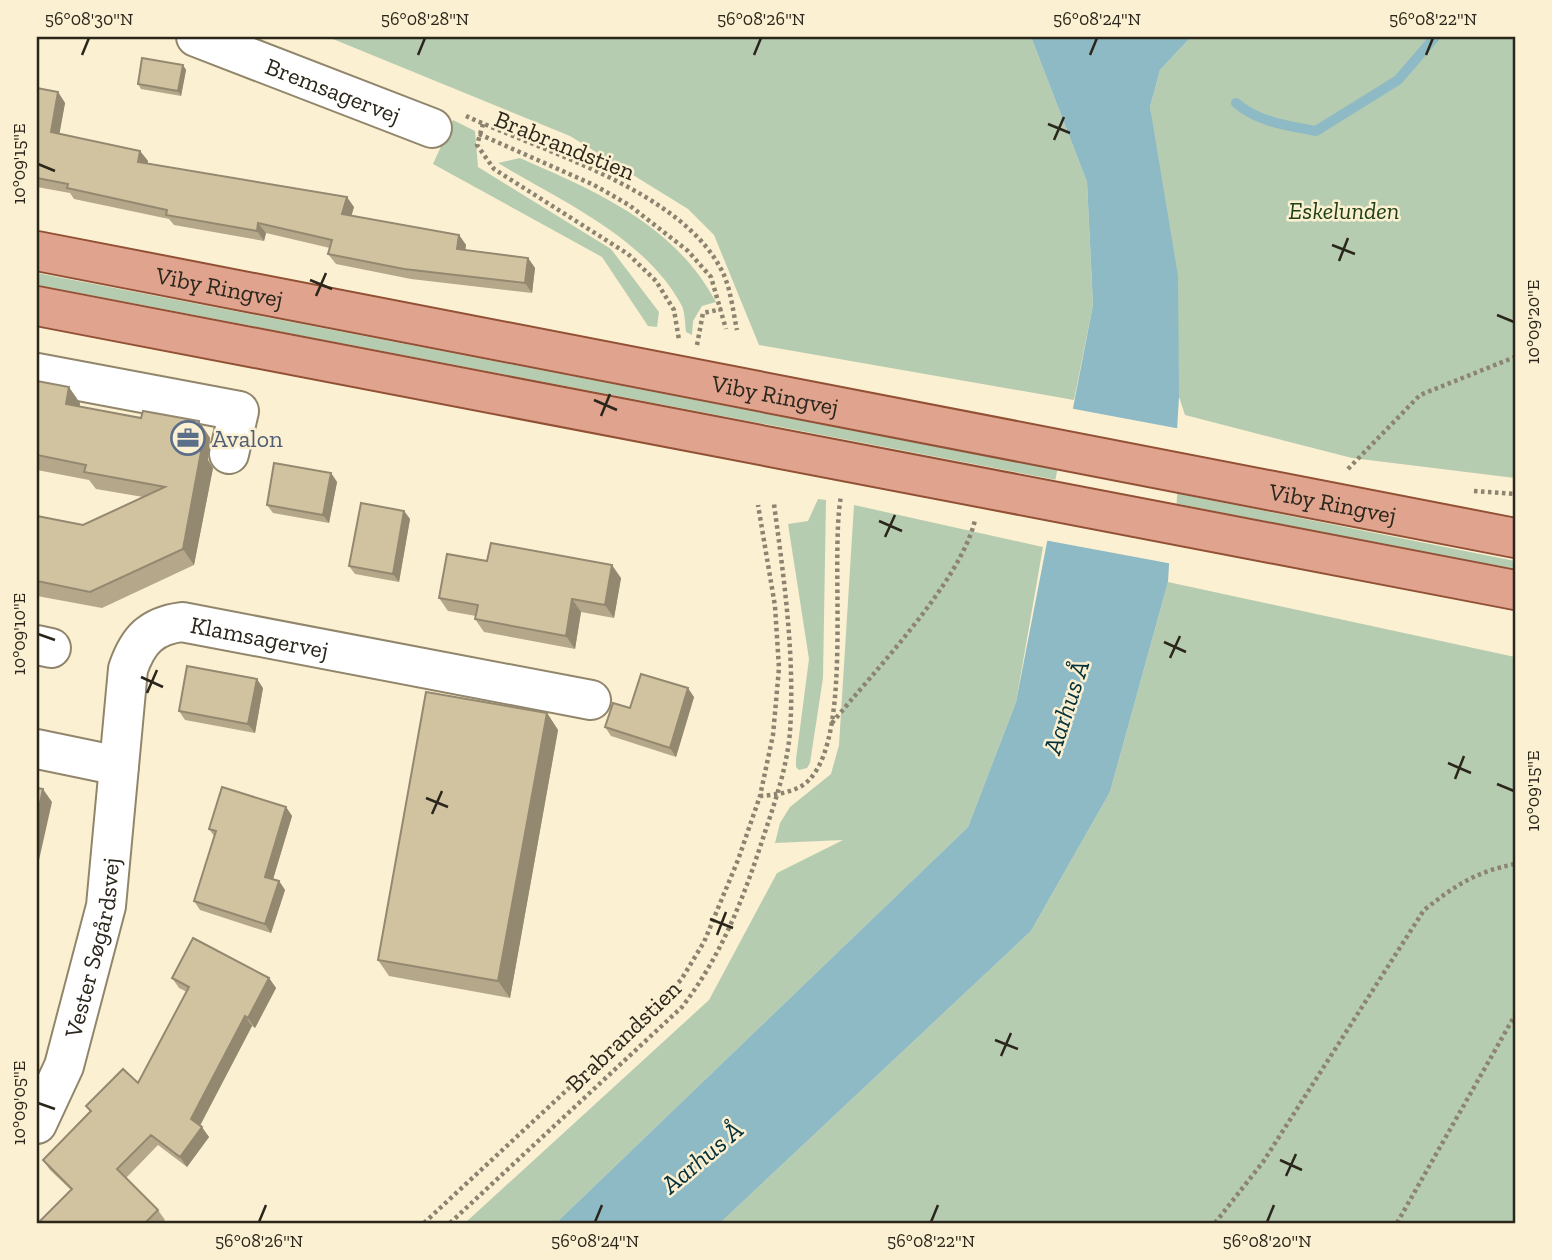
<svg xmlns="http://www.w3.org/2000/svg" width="1552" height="1260" viewBox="0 0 1552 1260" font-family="'Zilla Slab',serif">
<rect width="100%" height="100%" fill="#fcf0d2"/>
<path fill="#b6ccb0" d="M 328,37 L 1031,37 L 1087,182 L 1093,305 L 1074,400 L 759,345 L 714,235 L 688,209 L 570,136 Z
M 1191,37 L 1515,37 L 1515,478 L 1352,458 L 1185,415 L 1179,397 L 1150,107 L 1160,70 Z
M 453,120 L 475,131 L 478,167 L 611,249 L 659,312 L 657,327 L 648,326 L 602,257 L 433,164 Z
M 520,158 C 597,192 674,224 716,302 L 702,306 L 693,321 L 692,335 L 686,332 C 685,324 685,313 682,306 C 645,237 561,201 498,163 Z
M 37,273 L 1084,475 L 1083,485 L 37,285 Z
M 1150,488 L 1515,561 L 1515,570 L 1148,498 Z
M 818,499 L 826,500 L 823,678 L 810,763 L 807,768 L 799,770 L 796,767 L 796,759 L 809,659 L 788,524 L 808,521 Z
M 854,505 L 1043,547 L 1016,702 L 968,827 L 556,1223 L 465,1223 L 709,1000 L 777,873 L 843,840 L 775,843 L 780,823 L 790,807 L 831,774 L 839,745 Z
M 1168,582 L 1515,657 L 1515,1223 L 720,1223 L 1031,931 L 1110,792 Z"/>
<path fill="#8dbac4" d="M 1031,37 L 1191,37 L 1160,70 L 1150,107 L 1178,276 L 1179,397 L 1168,582 L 1110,792 L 1031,931 L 720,1223 L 556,1223 L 968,827 L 1016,702 L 1093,305 L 1087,182 Z"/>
<path fill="#fcf0d2" d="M 1069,408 L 1181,429 L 1173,564 L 1044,540 Z"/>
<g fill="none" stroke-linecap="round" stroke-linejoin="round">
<path stroke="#8dbac4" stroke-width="10" d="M 1236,103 C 1258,122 1288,126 1316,131 L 1398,80 L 1435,37"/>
<g stroke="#91866b" stroke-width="42">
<g id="minor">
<path id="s1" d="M 196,37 L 432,128"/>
<path d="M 37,373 L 239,411 L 229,454"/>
<path d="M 37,645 L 51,648"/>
<path d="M 37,749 L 119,766"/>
<path id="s2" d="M 37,1124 L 64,1066 L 106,906 L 128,669 C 138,640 151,626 182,622 L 591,700"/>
</g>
</g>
<g stroke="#925035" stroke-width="42">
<g id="major">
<path id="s3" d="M 37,251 L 1515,538"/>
<path d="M 37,306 L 1515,590"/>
</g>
</g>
<path stroke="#8c8470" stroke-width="4.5" stroke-dasharray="3.5 3.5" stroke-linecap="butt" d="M 466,116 C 544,152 684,191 723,273 C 731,290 733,312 737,330
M 483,124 L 477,145 L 494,169 L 628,254 L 656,281 L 674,310 L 679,340
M 479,134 L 594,185 L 629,205 L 688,251 L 711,277 L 726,329
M 697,345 L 703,313 L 722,309
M 1348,469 L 1420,395 L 1515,357
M 1474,491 L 1515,494
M 832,723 C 874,671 960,583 975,520
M 760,796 C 775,795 798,792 809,780 C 854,734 829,562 841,496
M 424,1223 L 641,1021 L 681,980 L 704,942 L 738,860 L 760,796 L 773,735 L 779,668 L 775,606 L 758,505
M 450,1223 L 682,1007 C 722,955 744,897 764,835 C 775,802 787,767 790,732 C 795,655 784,579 774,504
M 1215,1223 L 1263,1162 L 1424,910 C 1456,885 1475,872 1515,864
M 1397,1223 L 1515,1015"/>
<use href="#minor" stroke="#fff" stroke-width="38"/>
<use href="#major" stroke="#dfa38e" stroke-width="38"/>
</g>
<path fill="#b5a88a" d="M 183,65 L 186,70 L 181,96 L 141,89 L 138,84 Z
M 37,88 L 58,92 L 65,103 L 59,134 L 140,151 L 148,161 L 147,163 L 354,207 L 351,216 L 459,235 L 466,245 L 465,250 L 528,258 L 535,268 L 532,293 L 411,279 L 336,264 L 328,254 L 330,248 L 266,233 L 264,241 L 174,225 L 169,219 L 74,199 L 70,193 L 37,187 Z
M 37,381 L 80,403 L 80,407 L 141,418 L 199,421 L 210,438 L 208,460 L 213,468 L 194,565 L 102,608 L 37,596 L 37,516 L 83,525 L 143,497 L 96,489 L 89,480 L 37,470 Z
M 331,473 L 337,482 L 329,523 L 273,513 L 267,505 Z
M 404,511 L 410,519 L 399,582 L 355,574 L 349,566 Z
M 487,561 L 621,578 L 614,618 L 581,612 L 575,649 L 484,632 L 475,619 L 476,616 L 448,611 L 439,598 Z
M 263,688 L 255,733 L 185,720 L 179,711 Z
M 694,697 L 676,757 L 611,736 L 605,727 L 630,708 Z
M 547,713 L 558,730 L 510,998 L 389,976 L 378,960 Z
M 286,807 L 292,816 L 273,879 L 279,881 L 285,890 L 271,933 L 200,910 L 194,901 L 214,836 L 209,829 Z
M 172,978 L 269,978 L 276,988 L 255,1028 L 252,1026 L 200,1126 L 209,1137 L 187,1167 L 158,1145 L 126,1178 L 158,1210 L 165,1220 L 162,1223 L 38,1223 L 71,1190 L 50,1170 L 43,1160 L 90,1111 L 86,1106 L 138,1083 L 187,992 L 179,988 Z"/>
<path fill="#938870" d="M 183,65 L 186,70 L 181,96 L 178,91 Z
M 58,92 L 65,103 L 58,142 L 51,132 Z
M 140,151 L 148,161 L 145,172 L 138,162 Z
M 347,197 L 354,207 L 349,224 L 342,214 Z
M 258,223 L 266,233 L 264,241 L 257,231 Z
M 459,235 L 466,245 L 464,259 L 457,249 Z
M 528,258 L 535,268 L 532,293 L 525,283 Z
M 69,387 L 80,403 L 77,421 L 66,404 Z
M 199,421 L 210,438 L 208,460 L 213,468 L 194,565 L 183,549 Z
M 331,473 L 337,482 L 329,523 L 323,515 Z
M 404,511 L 410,519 L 399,582 L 393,574 Z
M 612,565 L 621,578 L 614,618 L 605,605 Z
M 572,599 L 581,612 L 575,649 L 566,636 Z
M 257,679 L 263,688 L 255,733 L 248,724 Z
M 688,688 L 694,697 L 676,757 L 670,748 Z
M 547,713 L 558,730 L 510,998 L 498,981 Z
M 43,789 L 52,802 L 37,869 L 37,817 Z
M 286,807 L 292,816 L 271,886 L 265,877 Z
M 279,881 L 285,890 L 271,933 L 265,924 Z
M 269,978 L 276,988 L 255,1028 L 248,1018 Z
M 245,1016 L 252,1026 L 198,1129 L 191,1119 Z
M 202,1127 L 209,1137 L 187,1167 L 180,1157 Z"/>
<path fill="#d2c3a0" stroke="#938870" stroke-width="2" d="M 142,58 L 183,65 L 178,91 L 138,84 Z
M 37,88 L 58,92 L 51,132 L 140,151 L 138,162 L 347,197 L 342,214 L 459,235 L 457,249 L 528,258 L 525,283 L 404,269 L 328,254 L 332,240 L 258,223 L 257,231 L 166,215 L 167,210 L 67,188 L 68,184 L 37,178 Z
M 37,381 L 69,387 L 66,404 L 141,418 L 143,411 L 199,421 L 196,443 L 201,452 L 183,549 L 90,592 L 37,581 L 37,516 L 83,525 L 165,487 L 84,472 L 86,465 L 37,455 Z
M 274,463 L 331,473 L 323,515 L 267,505 Z
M 361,503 L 404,511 L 393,574 L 349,566 Z
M 491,543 L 612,565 L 605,605 L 572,599 L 566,636 L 475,619 L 478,605 L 439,598 L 447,554 L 487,561 Z
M 187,666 L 257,679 L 248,724 L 179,711 Z
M 641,674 L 688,688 L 670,748 L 605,727 L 613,703 L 630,708 Z
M 426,692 L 547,713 L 498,981 L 378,960 Z
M 222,787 L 286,807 L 265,877 L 279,881 L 265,924 L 194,901 L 216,831 L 209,829 Z
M 37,788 L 43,789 L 37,817 Z
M 193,938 L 269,978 L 248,1018 L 245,1016 L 191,1119 L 202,1127 L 180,1157 L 151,1135 L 117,1169 L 158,1210 L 145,1223 L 38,1223 L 72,1189 L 43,1160 L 91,1111 L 86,1106 L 123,1069 L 138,1083 L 189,987 L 172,978 Z"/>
<path fill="none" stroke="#2b261b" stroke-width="2.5" d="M 82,55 L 89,38M 418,55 L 425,38M 754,55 L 761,38M 1090,55 L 1097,38M 1426,55 L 1433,38M 1048,124 L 1070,133M 1054,140 L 1064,117M 38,164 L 55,171M 1332,245 L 1355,254M 1339,261 L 1348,238M 310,280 L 332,289M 316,296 L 326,273M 1497,315 L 1514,322M 594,400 L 617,410M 601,416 L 610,394M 879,521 L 902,531M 885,537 L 895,515M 38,634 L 55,640M 1164,642 L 1186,652M 1170,658 L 1180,636M 141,677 L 163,687M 147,693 L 157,670M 1448,763 L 1471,773M 1455,779 L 1464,756M 1497,784 L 1514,791M 426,798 L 448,807M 432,814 L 442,791M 710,919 L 733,928M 717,935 L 726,912M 995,1040 L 1018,1049M 1001,1056 L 1011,1033M 38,1103 L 55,1109M 1280,1160 L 1302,1170M 1286,1176 L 1296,1154M 259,1222 L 266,1205M 595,1222 L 602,1205M 931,1222 L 938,1205M 1267,1222 L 1274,1205"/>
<defs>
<g id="office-ring" transform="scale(1.75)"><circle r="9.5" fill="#fcf0d2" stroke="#5c6f8a" stroke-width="1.5"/><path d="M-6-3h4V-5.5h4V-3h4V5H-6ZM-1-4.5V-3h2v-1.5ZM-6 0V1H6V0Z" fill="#5c6f8a"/></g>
</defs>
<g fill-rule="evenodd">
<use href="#office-ring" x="188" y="438"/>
</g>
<g text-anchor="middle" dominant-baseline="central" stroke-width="5" stroke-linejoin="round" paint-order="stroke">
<g font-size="24" fill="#2b261b" stroke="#fcf0d2">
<text stroke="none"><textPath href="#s1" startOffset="147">Bremsagervej</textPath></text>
<text transform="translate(565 145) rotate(22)">Brabrandstien</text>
<text stroke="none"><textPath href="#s3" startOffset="186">Viby Ringvej</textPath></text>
<text stroke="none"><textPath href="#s3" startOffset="752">Viby Ringvej</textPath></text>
<text stroke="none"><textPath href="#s3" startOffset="1320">Viby Ringvej</textPath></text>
<text stroke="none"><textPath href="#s2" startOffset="623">Klamsagervej</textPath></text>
<text stroke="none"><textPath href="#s2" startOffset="186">Vester Søgårdsvej</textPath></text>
<text transform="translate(623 1036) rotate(-44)">Brabrandstien</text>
</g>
<g font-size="24" font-style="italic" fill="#1e4015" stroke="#fcf0d2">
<text x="1344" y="210">Eskelunden</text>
</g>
<g font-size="24" fill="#4e5e75" stroke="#fcf0d2" text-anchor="start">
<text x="212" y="438">Avalon</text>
</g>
<g font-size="26" font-style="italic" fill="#05323a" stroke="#fcf0d2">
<text transform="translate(1066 707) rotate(-72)">Aarhus Å</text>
<text transform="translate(702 1157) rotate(-40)">Aarhus Å</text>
</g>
</g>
<rect width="1552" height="1260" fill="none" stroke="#fcf0d2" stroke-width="77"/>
<rect x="38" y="38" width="1476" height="1184" fill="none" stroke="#2b261b" stroke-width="2.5"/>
<g font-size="18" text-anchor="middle" fill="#2b261b">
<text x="89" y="25">56°08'30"N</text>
<text x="425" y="25">56°08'28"N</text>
<text x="761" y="25">56°08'26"N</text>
<text x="1097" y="25">56°08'24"N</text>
<text x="1433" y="25">56°08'22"N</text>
<text transform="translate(19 164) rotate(-90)" y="6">10°09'15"E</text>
<text transform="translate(1533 322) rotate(-90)" y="6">10°09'20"E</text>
<text transform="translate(19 634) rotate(-90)" y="6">10°09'10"E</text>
<text transform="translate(1533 791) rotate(-90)" y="6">10°09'15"E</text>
<text transform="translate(19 1103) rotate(-90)" y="6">10°09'05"E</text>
<text x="259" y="1247">56°08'26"N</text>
<text x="595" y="1247">56°08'24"N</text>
<text x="931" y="1247">56°08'22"N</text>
<text x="1267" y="1247">56°08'20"N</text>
</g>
</svg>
